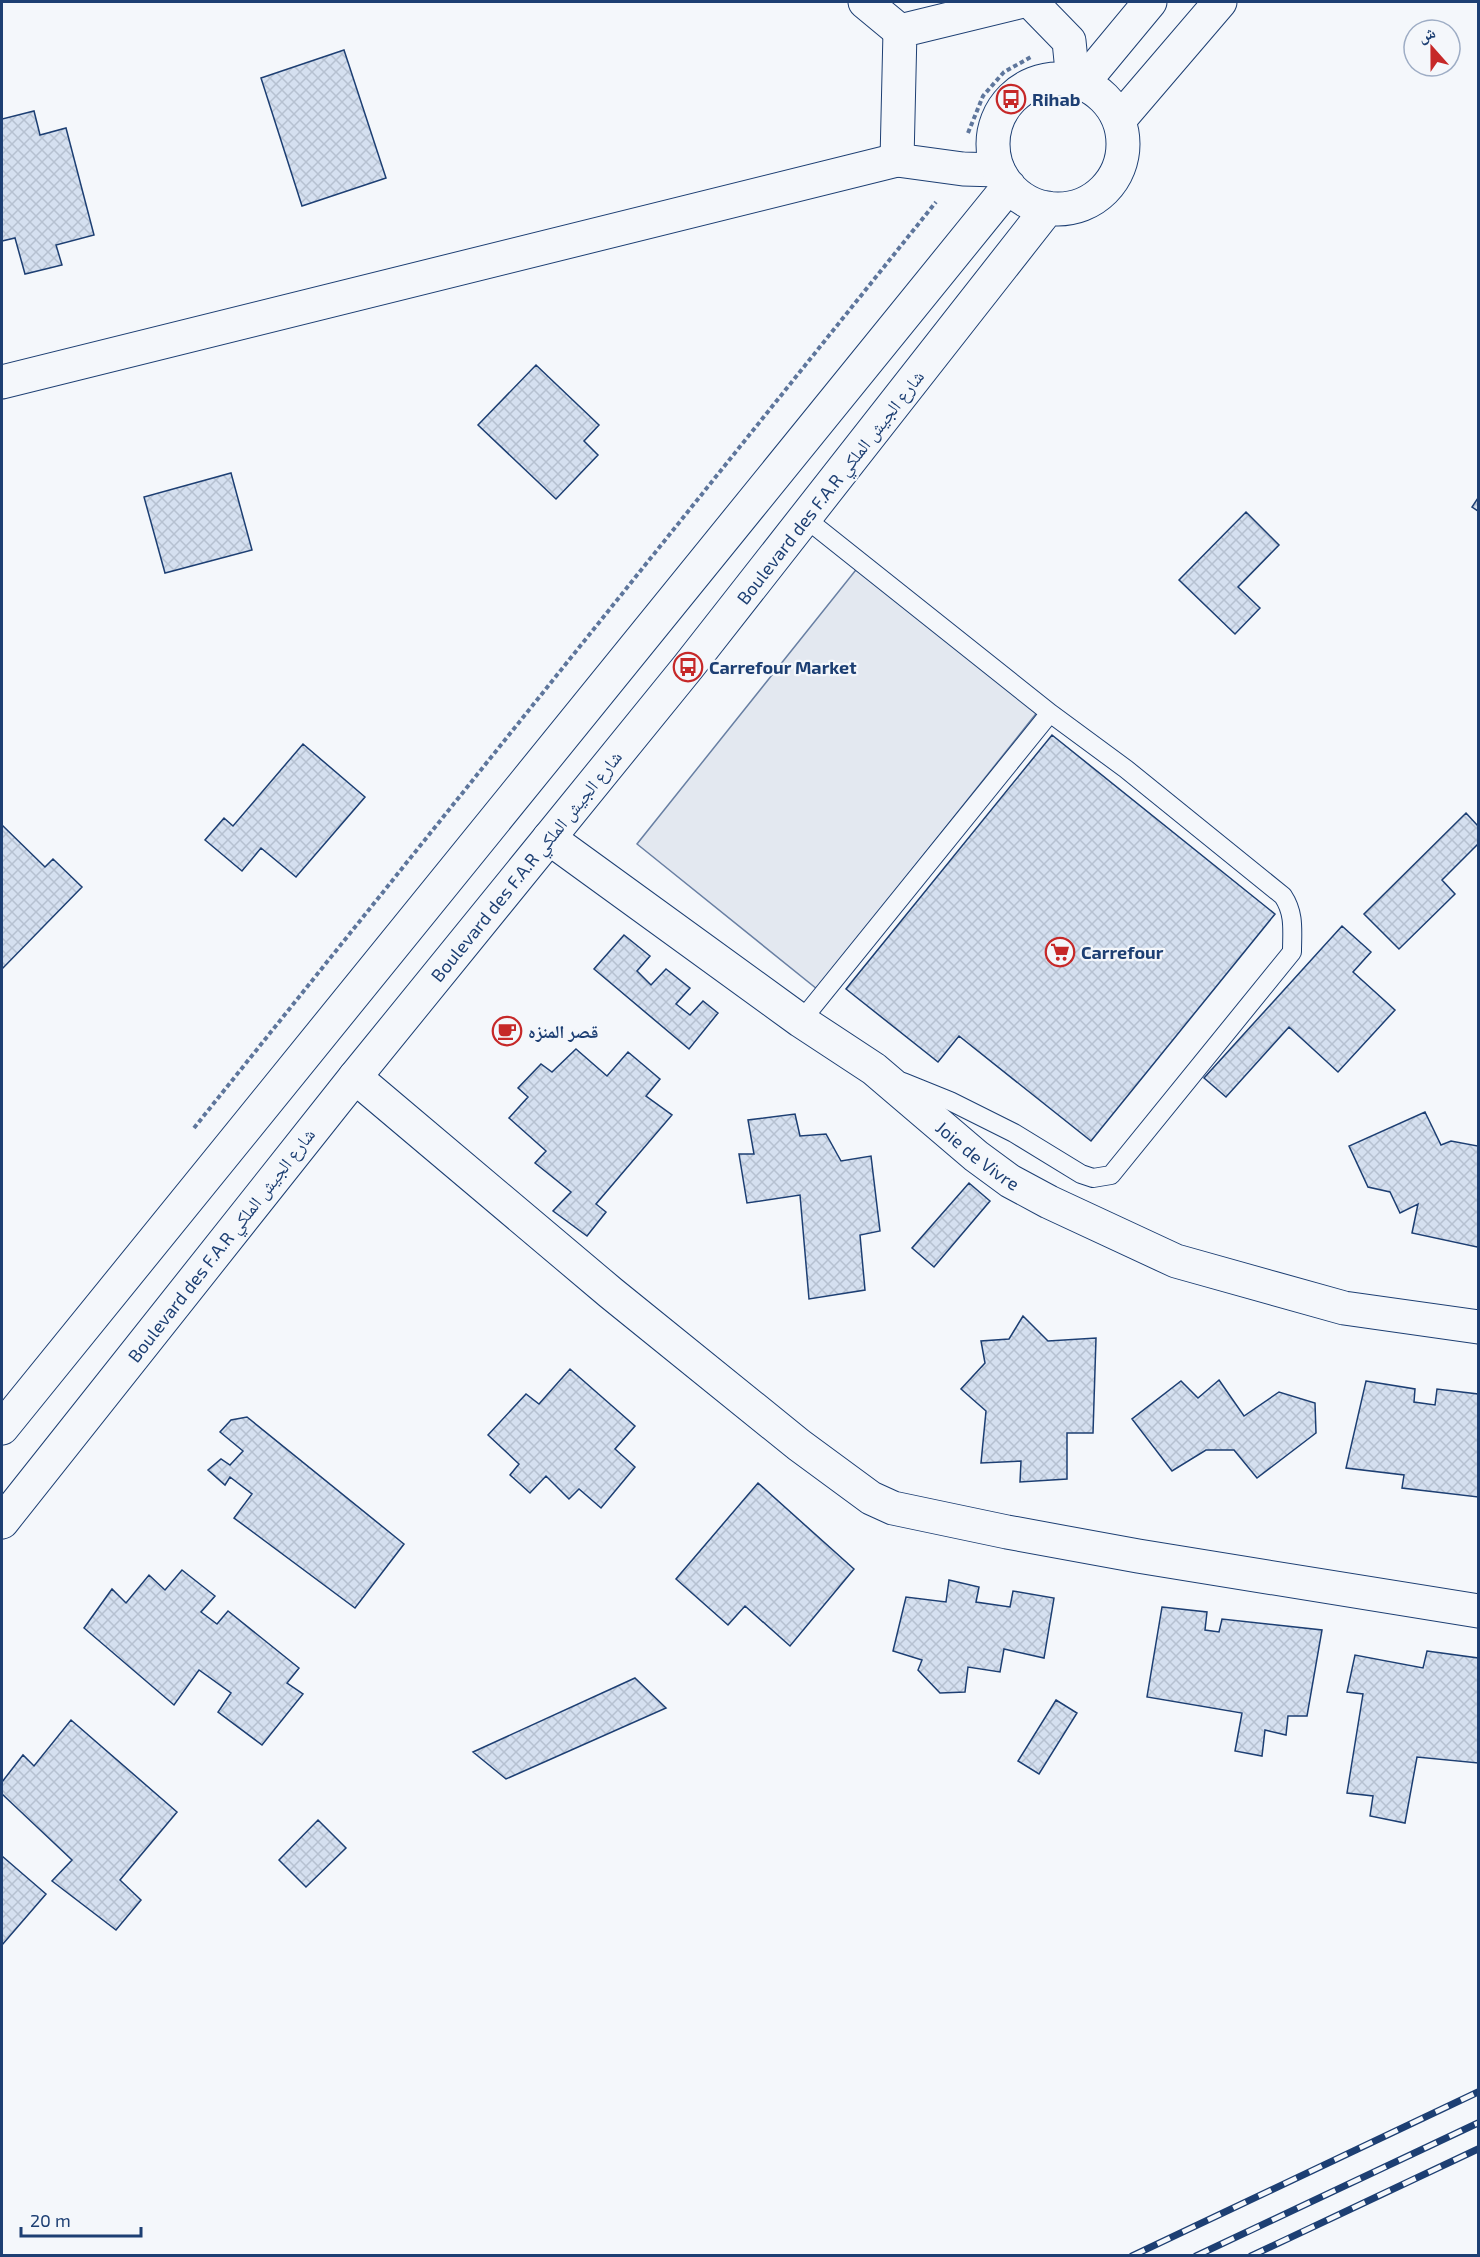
<svg xmlns="http://www.w3.org/2000/svg" width="1480" height="2257" viewBox="0 0 1480 2257" font-family="'Exo 2','Noto Naskh Arabic',sans-serif">
<defs>
<pattern id="building-cross-hatch" width="8" height="8" patternUnits="userSpaceOnUse" patternTransform="scale(1.5)"><rect width="8" height="8" fill="#d5e0f0"/><path d="M0 0l8 8M0 8l8-8" fill="none" stroke="#b6c1d1"/></pattern>
</defs>
<rect width="100%" height="100%" fill="#f4f7fb"/>
<path fill="#e3e8f0" stroke="#687fa3" stroke-width="1.5" d="M 859,566 L 1039,710 L 817,989 L 637,844 Z"/>
<path fill="url(#building-cross-hatch)" stroke="#1d3f73" stroke-width="1.5" d="M 344,50 L 386,178 L 302,206 L 261,78 Z
M 34,111 L 40,135 L 66,128 L 94,235 L 56,245 L 62,265 L 25,274 L 15,238 L 2,241 L 2,119 Z
M 536,365 L 599,425 L 584,441 L 598,455 L 556,499 L 478,425 Z
M 231,473 L 252,550 L 165,573 L 144,497 Z
M 1478,498 L 1478,511 L 1472,507 Z
M 1246,512 L 1279,545 L 1238,587 L 1260,608 L 1235,634 L 1179,580 Z
M 1052,735 L 1275,914 L 1091,1141 L 959,1036 L 938,1062 L 846,989 Z
M 303,744 L 365,797 L 296,877 L 261,848 L 242,871 L 205,840 L 224,818 L 233,826 Z
M 1466,813 L 1478,826 L 1478,844 L 1442,880 L 1455,894 L 1399,949 L 1364,914 Z
M 2,825 L 45,867 L 53,859 L 82,887 L 2,969 Z
M 1342,926 L 1371,952 L 1353,972 L 1395,1010 L 1338,1072 L 1289,1027 L 1226,1097 L 1204,1078 Z
M 624,935 L 650,956 L 637,971 L 651,985 L 666,969 L 690,988 L 676,1004 L 690,1015 L 703,1001 L 718,1013 L 689,1049 L 594,969 Z
M 576,1049 L 607,1076 L 628,1052 L 660,1079 L 646,1096 L 672,1115 L 596,1204 L 606,1212 L 587,1236 L 553,1211 L 571,1192 L 535,1163 L 546,1151 L 509,1118 L 528,1097 L 518,1088 L 541,1064 L 552,1072 Z
M 1425,1112 L 1441,1145 L 1451,1141 L 1478,1146 L 1478,1246 L 1477,1247 L 1412,1233 L 1418,1204 L 1400,1213 L 1390,1192 L 1368,1187 L 1349,1146 Z
M 795,1114 L 800,1136 L 826,1134 L 841,1161 L 871,1156 L 880,1231 L 860,1235 L 865,1290 L 809,1299 L 800,1195 L 747,1203 L 739,1154 L 754,1154 L 748,1120 Z
M 969,1183 L 990,1201 L 934,1267 L 912,1248 Z
M 1023,1316 L 1048,1341 L 1096,1338 L 1093,1433 L 1067,1433 L 1067,1479 L 1020,1482 L 1021,1461 L 981,1463 L 986,1411 L 961,1389 L 985,1363 L 981,1341 L 1009,1339 Z
M 570,1369 L 635,1426 L 615,1449 L 635,1467 L 601,1508 L 579,1489 L 569,1499 L 546,1476 L 530,1493 L 510,1475 L 519,1464 L 488,1435 L 526,1394 L 539,1404 Z
M 1219,1380 L 1244,1416 L 1279,1392 L 1315,1403 L 1316,1433 L 1257,1478 L 1234,1450 L 1206,1450 L 1172,1471 L 1132,1419 L 1181,1381 L 1198,1398 Z
M 1366,1381 L 1415,1389 L 1414,1402 L 1435,1405 L 1437,1389 L 1478,1394 L 1478,1497 L 1402,1488 L 1404,1475 L 1346,1468 Z
M 247,1417 L 404,1544 L 355,1608 L 234,1518 L 252,1494 L 230,1477 L 225,1485 L 208,1470 L 221,1459 L 230,1465 L 243,1451 L 220,1432 L 231,1420 Z
M 758,1483 L 854,1569 L 790,1646 L 745,1606 L 728,1625 L 676,1579 Z
M 182,1570 L 215,1596 L 201,1612 L 217,1624 L 228,1611 L 299,1668 L 287,1683 L 303,1694 L 262,1745 L 218,1712 L 231,1693 L 199,1670 L 174,1705 L 84,1628 L 112,1589 L 126,1603 L 149,1575 L 165,1590 Z
M 949,1580 L 979,1587 L 976,1602 L 1010,1607 L 1013,1591 L 1054,1598 L 1044,1658 L 1004,1649 L 1000,1672 L 968,1667 L 965,1692 L 940,1693 L 918,1670 L 922,1660 L 893,1651 L 906,1597 L 946,1602 Z
M 1162,1607 L 1207,1612 L 1205,1630 L 1219,1632 L 1222,1619 L 1322,1630 L 1307,1716 L 1288,1716 L 1286,1735 L 1265,1730 L 1262,1756 L 1235,1751 L 1242,1713 L 1147,1697 Z
M 1427,1651 L 1478,1658 L 1478,1763 L 1417,1757 L 1405,1823 L 1370,1816 L 1373,1796 L 1347,1793 L 1363,1694 L 1347,1692 L 1355,1655 L 1423,1668 Z
M 635,1678 L 666,1708 L 506,1779 L 473,1752 Z
M 1056,1700 L 1077,1713 L 1039,1774 L 1018,1761 Z
M 71,1720 L 177,1812 L 120,1880 L 141,1900 L 116,1930 L 52,1881 L 72,1860 L 2,1794 L 2,1782 L 23,1755 L 34,1766 Z
M 318,1820 L 346,1848 L 306,1887 L 279,1860 Z
M 2,1856 L 46,1894 L 2,1945 Z"/>
<g fill="none" stroke-linecap="round" stroke-linejoin="round">
<g stroke="#1d3f73" stroke-width="20">
<path id="service" d="M 801,1021 L 1050,713 L 805,518
M 903,1082 L 950,1101 L 1014,1133 L 1081,1174 L 1093,1178 L 1111,1175 L 1292,952 C 1292,931 1295,914 1283,896 L 1126,769 L 1050,713"/>
</g>
<g stroke="#1d3f73" stroke-width="35">
<g id="minor">
<path d="M 865,2 L 900,31"/>
<path d="M 1031,2 L 1069,41 L 1073,81"/>
<path d="M 998,170 L 963,169 L 897,160 L 900,31 L 1019,2"/>
<path d="M 2,382 L 897,160"/>
<path id="s1" d="M 549,838 L 801,1021 L 874,1069 L 976,1156 L 1010,1181 L 1049,1202 L 1176,1261 L 1344,1308 L 1478,1327"/>
<path d="M 355,1077 L 611,1293 L 799,1445 L 871,1498 L 893,1508 L 1007,1532 L 1138,1556 L 1478,1611"/>
</g>
</g>
<g stroke="#1d3f73" stroke-width="35">
<path id="primary" d="M993 144a65 65 0 1 1 130 0a65 65 0 1 1-130 0Z
M 1082,84 L 1150,2
M 1119,120 L 1220,2
M 2,1428 L 1009,186
M 2,1522 L 355,1077 L 688,667 L 1048,208"/>
</g>
<path stroke="#5e769c" stroke-width="4" stroke-dasharray="4.5 3" stroke-linecap="butt" d="M 968,133 L 983,96 L 1004,72 L 1031,57
M 194,1128 L 936,202"/>
<use href="#service" stroke="#f4f7fb" stroke-width="18"/>
<use href="#minor" stroke="#f4f7fb" stroke-width="33"/>
<use href="#primary" stroke="#f4f7fb" stroke-width="33"/>
<g stroke="#1d3f73" stroke-width="7">
<path id="rail" d="M 1132,2256 L 1478,2092
M 1196,2256 L 1478,2123
M 1251,2256 L 1478,2149"/>
</g>
<use href="#rail" stroke="#f4f7fb" stroke-width="4.5" stroke-dasharray="14" stroke-linecap="butt"/>
</g>
<defs>
<g id="bus-ring" transform="scale(1.5)"><circle r="9.5" fill="#f4f7fb" stroke="#c62828" stroke-width="1.5"/><path d="M-5-6H5V4H4V6H2V4H-2V6H-4V4H-5ZM-3.5-4V0h7V-4ZM-3.5 1.2v1.5H-2V1.2ZM2 1.2v1.5H3.5V1.2Z" fill="#c62828"/></g>
<g id="supermarket-ring" transform="scale(1.5)"><circle r="9.5" fill="#f4f7fb" stroke="#c62828" stroke-width="1.5"/><path d="M-6-5.5h2.5l.6 2H6L4.5 2H-2.5L-4.4-4H-6ZM-1.5 3.2a1.3 1.3 0 1 0 .1 0ZM3 3.2a1.3 1.3 0 1 0 .1 0Z" fill="#c62828"/></g>
<g id="cafe-ring" transform="scale(1.5)"><circle r="9.5" fill="#f4f7fb" stroke="#c62828" stroke-width="1.5"/><path d="M-5.5-4.5H6V0H3Q3 3.5 0 3.5H-2.5Q-5.5 3.5-5.5 0ZM3-3.2v2h1.7v-2ZM-6 4.5H4V6H-6Z" fill="#c62828"/></g>
</defs>
<g fill-rule="evenodd">
<use href="#bus-ring" x="1011" y="99"/>
<use href="#bus-ring" x="688" y="667"/>
<use href="#supermarket-ring" x="1060" y="952"/>
<use href="#cafe-ring" x="507" y="1031"/>
</g>
<g text-anchor="middle" dominant-baseline="central" stroke-width="4.5" stroke-linejoin="round" paint-order="stroke">
<g font-size="18" font-weight="bold" fill="#1d3f73" stroke="#f4f7fb" text-anchor="start">
<text x="1032" y="99">Rihab</text>
<text x="709" y="667">Carrefour Market</text>
<text x="1081" y="952">Carrefour</text>
<text x="528" y="1031">قصر المنزه</text>
</g>
<g font-size="18" fill="#1d3f73" stroke="#f4f7fb">
<text transform="translate(830 487) rotate(-52)">Boulevard des F.A.R شارع الجيش الملكي</text>
<text transform="translate(526 866) rotate(-51)">Boulevard des F.A.R شارع الجيش الملكي</text>
<text stroke="none"><textPath href="#s1" startOffset="534">Joie de Vivre</textPath></text>
<text transform="translate(221 1245) rotate(-52)">Boulevard des F.A.R شارع الجيش الملكي</text>
</g>
</g>
<rect width="1480" height="2257" fill="none" stroke="#1d3f73" stroke-width="6"/>
<g transform="translate(1432 48) rotate(339)"><circle r="28" fill="#f4f7fb" stroke="#9eadc5" stroke-width="1.5"/>
<path d="M0-4.5L10 22L0 15L-10 22Z" fill="#c62828"/>
<text y="-9" font-size="16" font-weight="bold" text-anchor="middle" fill="#1d3f73">ش</text>
</g>
<path d="M21 2227v9h120v-9" fill="none" stroke="#1d3f73" stroke-width="3"/>
<text x="30" y="2227" font-size="18" fill="#1d3f73" stroke="#f4f7fb" stroke-width="4.5" paint-order="stroke">20 m</text>
</svg>
